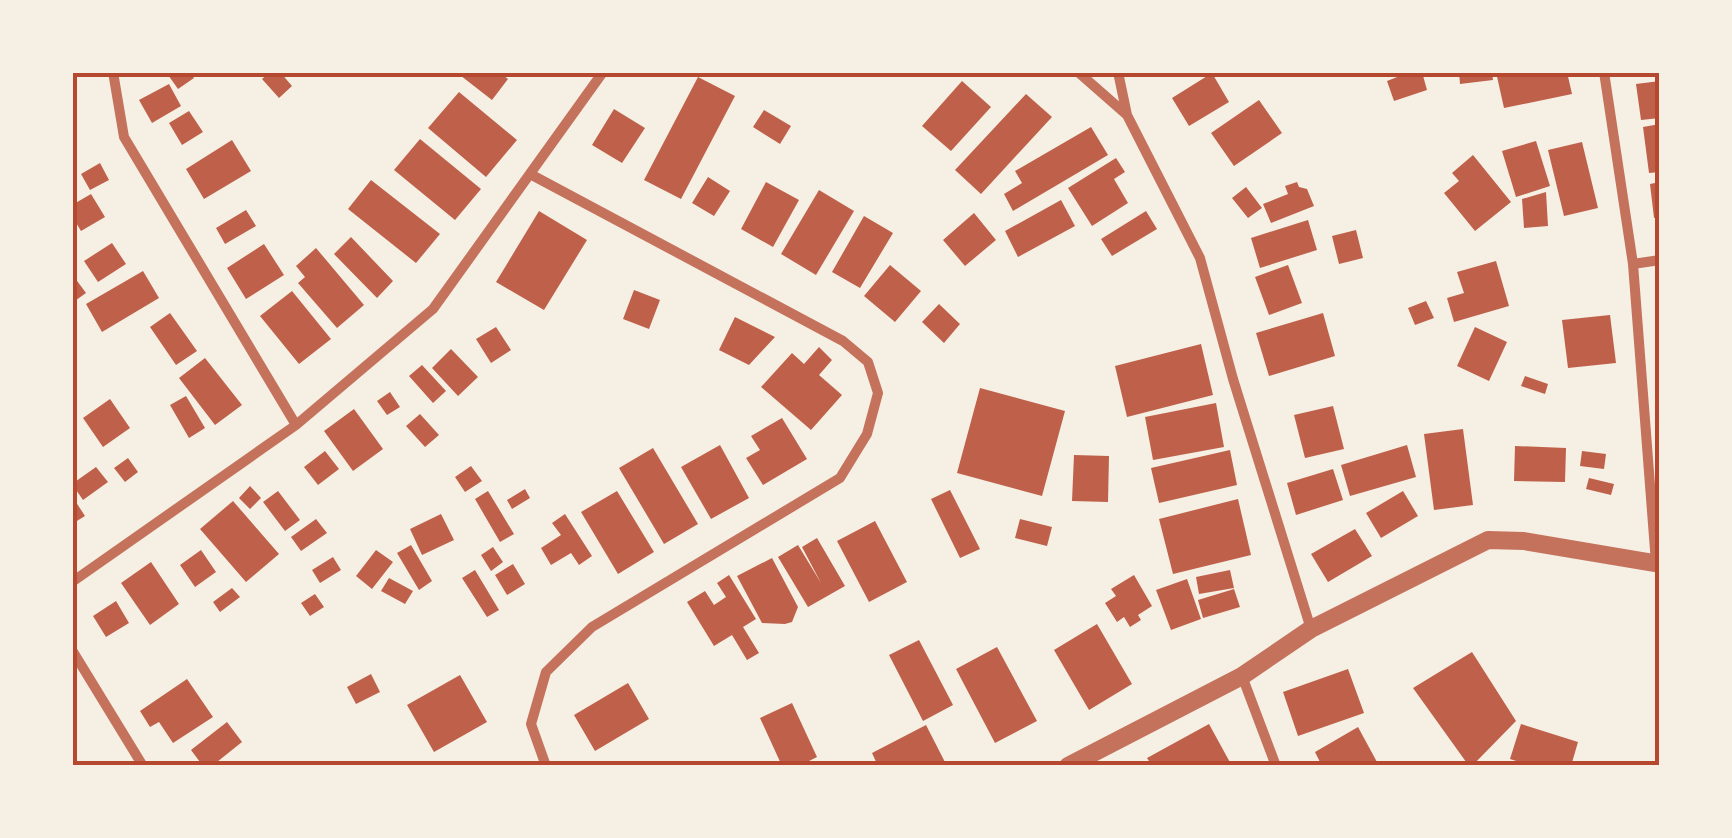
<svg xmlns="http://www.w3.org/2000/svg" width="1732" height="838" viewBox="0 0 1732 838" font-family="Raleway,sans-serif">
<rect width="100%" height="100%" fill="#f6efe4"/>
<path fill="#bf614a" d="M 166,72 L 190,72 L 194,78 L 178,89 Z
M 270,72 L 280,72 L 292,86 L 279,98 L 262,79 Z
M 456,72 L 499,72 L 508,79 L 492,100 Z
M 1410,72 L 1422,72 L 1427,90 L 1394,101 L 1387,81 Z
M 1459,72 L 1492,72 L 1493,80 L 1460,84 Z
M 1496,72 L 1567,72 L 1572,94 L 1504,108 Z
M 1212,73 L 1229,102 L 1189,126 L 1172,98 Z
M 698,77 L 735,96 L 681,199 L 644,180 Z
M 962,81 L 991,107 L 951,151 L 922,126 Z
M 1660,81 L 1660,118 L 1641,120 L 1636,84 Z
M 169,84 L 181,106 L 152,123 L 139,100 Z
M 459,92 L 517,140 L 486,177 L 428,128 Z
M 1026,94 L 1052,117 L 981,194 L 955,170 Z
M 1259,100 L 1282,133 L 1234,166 L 1211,133 Z
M 614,109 L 645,128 L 622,163 L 592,145 Z
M 764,110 L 791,126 L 780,144 L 753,127 Z
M 189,111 L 203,132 L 182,145 L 169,123 Z
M 1660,124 L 1660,172 L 1649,173 L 1643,127 Z
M 1091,127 L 1108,155 L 1013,211 L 1004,194 L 1022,183 L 1015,171 Z
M 420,139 L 481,189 L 455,220 L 394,170 Z
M 232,140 L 251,171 L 204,199 L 186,169 Z
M 1536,141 L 1550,186 L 1516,197 L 1502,151 Z
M 1582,142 L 1598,208 L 1564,216 L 1548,150 Z
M 1473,155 L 1511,202 L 1475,231 L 1444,193 L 1459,181 L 1452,173 Z
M 1116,158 L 1125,172 L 1114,179 L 1128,203 L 1092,226 L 1068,188 Z
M 100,163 L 109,180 L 90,190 L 81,174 Z
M 708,177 L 730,191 L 714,216 L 692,203 Z
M 371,180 L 440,234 L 416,263 L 348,209 Z
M 766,182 L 799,200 L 773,247 L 741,229 Z
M 1297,182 L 1299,187 L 1307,189 L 1314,206 L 1271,223 L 1263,204 L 1288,194 L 1285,186 Z
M 1660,182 L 1660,217 L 1654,218 L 1650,184 Z
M 1246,187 L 1262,208 L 1248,218 L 1232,198 Z
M 819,190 L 854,211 L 816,275 L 781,254 Z
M 1546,192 L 1548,226 L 1524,228 L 1522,199 Z
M 91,194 L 105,217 L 81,231 L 72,216 L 72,205 Z
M 1061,200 L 1075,226 L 1018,257 L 1005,231 Z
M 246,210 L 256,226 L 225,244 L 216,228 Z
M 539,211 L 587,240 L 544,310 L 496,282 Z
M 1146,211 L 1157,229 L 1112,256 L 1101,239 Z
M 974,213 L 996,240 L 965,266 L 943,240 Z
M 864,216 L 893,233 L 860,288 L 832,272 Z
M 1308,220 L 1317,250 L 1260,268 L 1251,238 Z
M 1356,230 L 1363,258 L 1339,264 L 1332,236 Z
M 351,237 L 393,281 L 377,298 L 334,254 Z
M 112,243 L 126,264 L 98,282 L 84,261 Z
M 264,244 L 284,275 L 246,299 L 227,268 Z
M 316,248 L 364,305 L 337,328 L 298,283 L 305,277 L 296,266 Z
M 1496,261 L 1509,306 L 1454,322 L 1447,298 L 1464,293 L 1457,272 Z
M 890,265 L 921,291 L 895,322 L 864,296 Z
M 1288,265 L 1302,303 L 1269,315 L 1255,277 Z
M 143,271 L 159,298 L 102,332 L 86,304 Z
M 72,274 L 86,293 L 72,303 Z
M 634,290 L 660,300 L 649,329 L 623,319 Z
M 292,291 L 331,339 L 299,364 L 260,316 Z
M 1426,301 L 1434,318 L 1415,325 L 1408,308 Z
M 939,304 L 960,324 L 944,343 L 922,322 Z
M 170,313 L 197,351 L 176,365 L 150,327 Z
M 1323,313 L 1335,356 L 1269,376 L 1256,333 Z
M 1610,315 L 1616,363 L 1568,368 L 1562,320 Z
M 735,317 L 775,337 L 749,365 L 719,350 Z
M 496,327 L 511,350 L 491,363 L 476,339 Z
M 1475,327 L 1507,342 L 1489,381 L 1457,366 Z
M 1201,344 L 1213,395 L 1127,417 L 1115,366 Z
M 819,347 L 832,360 L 819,375 L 842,395 L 811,430 L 761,387 L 792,353 L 804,364 Z
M 451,349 L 478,377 L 458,396 L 432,368 Z
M 205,358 L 242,405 L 215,425 L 179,378 Z
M 422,365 L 446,391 L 433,403 L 409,376 Z
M 1525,376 L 1548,384 L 1545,394 L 1521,386 Z
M 980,388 L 1065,411 L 1042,496 L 957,473 Z
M 390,392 L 400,407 L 387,415 L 377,401 Z
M 186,396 L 205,428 L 189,438 L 170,405 Z
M 110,399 L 130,428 L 103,447 L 83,418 Z
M 1216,403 L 1224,447 L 1153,460 L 1145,417 Z
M 1333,406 L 1344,449 L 1305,458 L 1294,415 Z
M 354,409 L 383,449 L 353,471 L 324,431 Z
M 420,414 L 439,435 L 425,447 L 406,426 Z
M 782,418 L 807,459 L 763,485 L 746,458 L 760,450 L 751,436 Z
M 1463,429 L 1473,505 L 1434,510 L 1424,434 Z
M 720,445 L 749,498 L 711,519 L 681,467 Z
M 1407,445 L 1416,477 L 1350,496 L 1341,465 Z
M 1515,446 L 1566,448 L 1565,482 L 1514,481 Z
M 653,448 L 698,524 L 664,544 L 619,468 Z
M 1230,450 L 1237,485 L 1159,503 L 1151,468 Z
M 325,451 L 339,469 L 318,485 L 304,467 Z
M 1582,451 L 1606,454 L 1604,469 L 1580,466 Z
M 1074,455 L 1109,456 L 1108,502 L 1072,501 Z
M 128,458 L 138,472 L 125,482 L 114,468 Z
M 471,466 L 482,481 L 465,492 L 455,477 Z
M 96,467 L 108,482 L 83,500 L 72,484 Z
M 1333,469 L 1343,500 L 1296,515 L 1287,483 Z
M 1589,478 L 1614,484 L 1611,495 L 1586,489 Z
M 250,486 L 261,498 L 250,509 L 239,498 Z
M 525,489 L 530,498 L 512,509 L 507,500 Z
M 950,490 L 980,549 L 960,558 L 931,499 Z
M 278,491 L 300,520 L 285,531 L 263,502 Z
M 488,491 L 514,534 L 500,542 L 475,499 Z
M 617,491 L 654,552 L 618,574 L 581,512 Z
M 1403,491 L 1418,516 L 1381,538 L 1366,513 Z
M 72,496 L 85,516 L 72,524 Z
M 1238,499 L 1251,555 L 1173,574 L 1159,519 Z
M 233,501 L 279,554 L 246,582 L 200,529 Z
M 441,514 L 454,540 L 422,555 L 410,529 Z
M 565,514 L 592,556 L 579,565 L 571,553 L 551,565 L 541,548 L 561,535 L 552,523 Z
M 316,519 L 327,533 L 301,551 L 291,537 Z
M 1020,519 L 1052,527 L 1047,546 L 1015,538 Z
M 875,521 L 907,582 L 869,602 L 837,541 Z
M 1355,529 L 1372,556 L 1328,582 L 1311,554 Z
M 817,538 L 845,586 L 808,607 L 778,557 L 798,545 L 821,583 L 802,547 Z
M 411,545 L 432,581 L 419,590 L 397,553 Z
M 493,547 L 503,562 L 491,571 L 481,555 Z
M 201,550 L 216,572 L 195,587 L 180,565 Z
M 376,550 L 393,562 L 372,589 L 356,576 Z
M 333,557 L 341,570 L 320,583 L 312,570 Z
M 772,558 L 798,607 L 792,622 L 785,624 L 762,623 L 737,576 Z
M 151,562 L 179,604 L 150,625 L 121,583 Z
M 513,564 L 525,584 L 507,595 L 495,575 Z
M 475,570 L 499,610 L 487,617 L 462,578 Z
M 1230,570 L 1234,588 L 1199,594 L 1196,577 Z
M 729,575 L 756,619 L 743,627 L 759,653 L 747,660 L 732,635 L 714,646 L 687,602 L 705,591 L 714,605 L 726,597 L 717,583 Z
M 1134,575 L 1152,606 L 1138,615 L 1141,620 L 1130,627 L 1124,617 L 1117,622 L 1105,603 L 1116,596 L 1111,589 Z
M 389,578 L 413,591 L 405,604 L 381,591 Z
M 1187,579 L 1201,619 L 1171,630 L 1156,590 Z
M 232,588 L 240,597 L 220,612 L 213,602 Z
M 1234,589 L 1240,607 L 1203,618 L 1198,600 Z
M 315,594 L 324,607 L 310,616 L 301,603 Z
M 116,601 L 129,623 L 106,637 L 93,616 Z
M 1097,624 L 1132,684 L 1089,710 L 1054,650 Z
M 919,640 L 953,705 L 923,721 L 889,655 Z
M 997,647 L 1037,721 L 995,743 L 956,669 Z
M 1472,652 L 1516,721 L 1472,766 L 1469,766 L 1413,688 Z
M 1348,669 L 1364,713 L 1298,736 L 1283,692 Z
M 371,674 L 380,692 L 356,704 L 347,687 Z
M 460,675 L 487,722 L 434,752 L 407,705 Z
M 187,679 L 213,717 L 173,743 L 159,722 L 150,727 L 140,711 Z
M 628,683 L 649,719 L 595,751 L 574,715 Z
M 792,703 L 817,757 L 799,766 L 782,766 L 760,718 Z
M 227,722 L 242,742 L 212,766 L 203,766 L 191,750 Z
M 1209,724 L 1232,766 L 1152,766 L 1147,758 Z
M 1521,724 L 1578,742 L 1571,766 L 1532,766 L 1510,759 Z
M 926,725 L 947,766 L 878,766 L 872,753 Z
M 1358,727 L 1377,762 L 1371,766 L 1322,766 L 1315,752 Z"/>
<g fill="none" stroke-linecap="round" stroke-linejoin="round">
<path stroke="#c5725c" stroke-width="10" d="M 113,72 L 124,137 L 296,425
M 1078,72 L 1127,115 L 1200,258 L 1233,379 L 1311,629
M 1118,72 L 1127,115
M 1604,72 L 1633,264 L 1656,563
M 530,174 L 843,341 L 868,362 L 878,393 L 867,434 L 840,478 L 592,627 L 546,672 L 531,724 L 546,766
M 1633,264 L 1660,260
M 72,582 L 296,425 L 433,309 L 603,72
M 72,650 L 143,766
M 1242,676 L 1276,766"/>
<path stroke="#c5725c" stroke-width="18" d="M 1068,766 L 1242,676 L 1311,629 L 1488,540 L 1524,541 L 1660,564"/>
</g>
<rect width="1732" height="838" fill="none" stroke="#f6efe4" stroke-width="150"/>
<rect x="75" y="75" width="1582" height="688" fill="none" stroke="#b5482f" stroke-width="4"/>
</svg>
